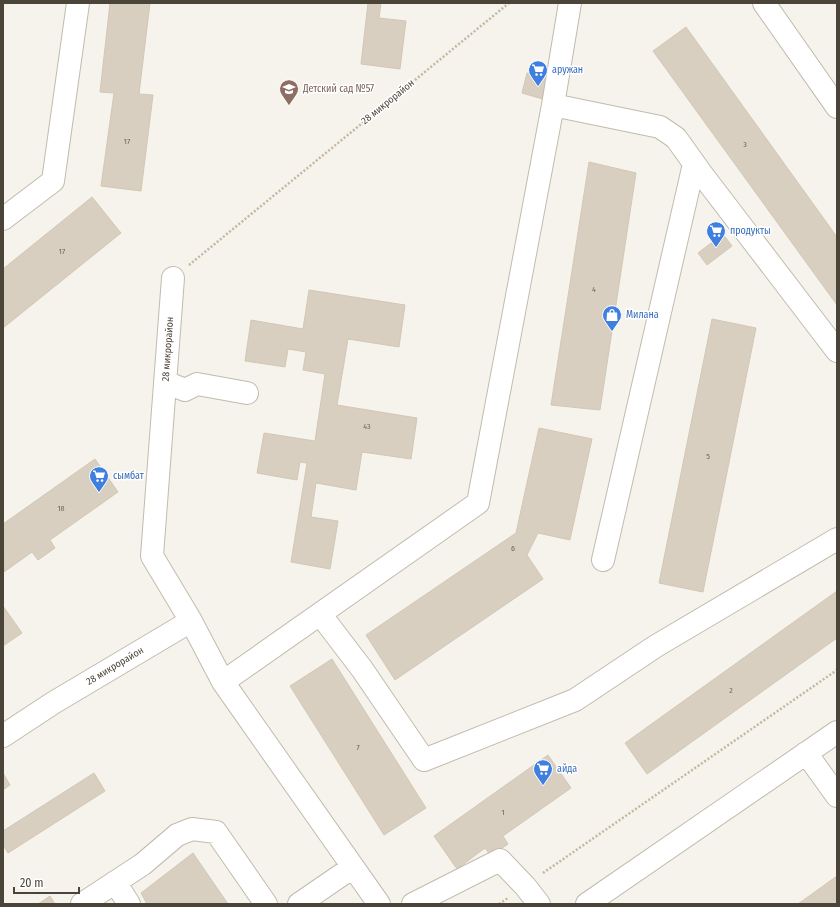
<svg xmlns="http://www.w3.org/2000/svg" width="840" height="907" viewBox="0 0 840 907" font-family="'Fira Sans Condensed',sans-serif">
<rect width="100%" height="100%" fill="#f6f3ec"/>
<path fill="#d8cfc1" stroke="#d3c7b4" d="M 110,3 L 150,3 L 139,94 L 153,95 L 141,191 L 101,186 L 114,93 L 100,92 Z
M 368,3 L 381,3 L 379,18 L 406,21 L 400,69 L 361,64 Z
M 686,27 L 837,237 L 837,305 L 653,51 Z
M 527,73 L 552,80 L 546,100 L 522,93 Z
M 589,162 L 636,173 L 600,410 L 551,405 Z
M 92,197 L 121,233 L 3,328 L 3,269 Z
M 723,234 L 732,246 L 707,265 L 698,253 Z
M 309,290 L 405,305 L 399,347 L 348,339 L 337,405 L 417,418 L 411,459 L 362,452 L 356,490 L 316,483 L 311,517 L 338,521 L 330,569 L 291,562 L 307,463 L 300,462 L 297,480 L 257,473 L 264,433 L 315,441 L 325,374 L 303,370 L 306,352 L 288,349 L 285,367 L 245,361 L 251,320 L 303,329 Z
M 712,319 L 756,328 L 703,592 L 659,583 Z
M 539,428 L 592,439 L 570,540 L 538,533 L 527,555 L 543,579 L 395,680 L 366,635 L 516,533 Z
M 95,459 L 118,492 L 50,540 L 55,548 L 38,560 L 32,552 L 4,572 L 3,524 Z
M 837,591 L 837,638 L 647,774 L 625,743 Z
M 3,606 L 22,633 L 3,646 Z
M 332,659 L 426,808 L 384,835 L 290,686 Z
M 548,755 L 571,788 L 503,836 L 508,844 L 491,856 L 485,848 L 457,869 L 434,836 Z
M 3,773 L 10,785 L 3,790 Z
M 94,773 L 105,791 L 8,853 L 3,845 L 3,831 Z
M 193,853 L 228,904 L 147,904 L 141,893 Z
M 837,876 L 837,904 L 798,904 Z
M 50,896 L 55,904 L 38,904 Z"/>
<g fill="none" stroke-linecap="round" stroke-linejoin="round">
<g stroke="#c2bbae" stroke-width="24">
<path id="minor" d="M 764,3 L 837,107
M 553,105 L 660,127 L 676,138 L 701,173 L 837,351
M 3,219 L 53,181 L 78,3
M 165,382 L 185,390 L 197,384 L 247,393
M 603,560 L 694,164
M 320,614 L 362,669 L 424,760 L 575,700 L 656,646 L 837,539
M 191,621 L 223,682 L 379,904
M 223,682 L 478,503 L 553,105 L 570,3
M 3,736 L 53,703 L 191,621 L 152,556 L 173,278
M 806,753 L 837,796
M 115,882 L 129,904
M 82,904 L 143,864 L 177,835 L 192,829 L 216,832 L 266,904
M 299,904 L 353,867
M 413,904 L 500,860 L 525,886 L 539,904
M 587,904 L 837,732"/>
</g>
<path stroke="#c4b79f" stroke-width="2.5" stroke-dasharray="2 2" stroke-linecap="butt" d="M 189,265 L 509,3
M 543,873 L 837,670
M 499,904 L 508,898"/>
<use href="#minor" stroke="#fff" stroke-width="22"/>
</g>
<defs>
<g id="supermarket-pin" transform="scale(1)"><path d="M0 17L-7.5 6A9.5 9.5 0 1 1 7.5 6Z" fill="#3f7fe0" stroke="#fff"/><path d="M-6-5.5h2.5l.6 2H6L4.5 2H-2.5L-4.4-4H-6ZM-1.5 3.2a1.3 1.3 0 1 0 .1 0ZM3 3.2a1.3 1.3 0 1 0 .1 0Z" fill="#fff"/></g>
<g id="school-pin" transform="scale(1)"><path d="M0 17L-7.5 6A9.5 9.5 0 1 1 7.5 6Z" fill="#8d6e63" stroke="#fff"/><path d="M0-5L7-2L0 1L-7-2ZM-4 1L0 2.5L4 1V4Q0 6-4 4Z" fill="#fff"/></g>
<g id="shop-pin" transform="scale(1)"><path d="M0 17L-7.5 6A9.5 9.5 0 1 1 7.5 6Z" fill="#3f7fe0" stroke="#fff"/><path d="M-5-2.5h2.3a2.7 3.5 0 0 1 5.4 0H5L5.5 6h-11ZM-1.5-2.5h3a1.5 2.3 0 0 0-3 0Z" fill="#fff"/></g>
</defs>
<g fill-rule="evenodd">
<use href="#supermarket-pin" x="538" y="70"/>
<use href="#school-pin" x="289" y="89"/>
<use href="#supermarket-pin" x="716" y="231"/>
<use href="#shop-pin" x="612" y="315"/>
<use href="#supermarket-pin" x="99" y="476"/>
<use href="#supermarket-pin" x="543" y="769"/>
</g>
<g text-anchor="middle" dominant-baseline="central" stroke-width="3" stroke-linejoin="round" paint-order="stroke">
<g font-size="8" fill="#6e675b">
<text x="127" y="141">17</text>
<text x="745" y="144">3</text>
<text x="62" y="251">17</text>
<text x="594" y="289">4</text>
<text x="367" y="426">43</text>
<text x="708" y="456">5</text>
<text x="61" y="508">18</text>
<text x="513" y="548">6</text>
<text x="731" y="690">2</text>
<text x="358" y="747">7</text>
<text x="503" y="812">1</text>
</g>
<g font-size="10" fill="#366cbe" stroke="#fff" text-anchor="start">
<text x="552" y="70">аружан</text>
<text x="730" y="231">продукты</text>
<text x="626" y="315">Милана</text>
<text x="113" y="476">сымбат</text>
<text x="557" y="769">айда</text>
</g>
<g font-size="10" fill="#785e54" stroke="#fff" text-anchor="start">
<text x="303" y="89">Детский сад №57</text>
</g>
<g font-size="10" fill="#4b4439" stroke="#fff">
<text transform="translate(388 102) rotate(-39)">28 микрорайон</text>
<text transform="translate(168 349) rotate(-86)">28 микрорайон</text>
<text transform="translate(115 666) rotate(-31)">28 микрорайон</text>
</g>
</g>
<rect width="840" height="907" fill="none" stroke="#4b4439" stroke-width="8"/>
<path d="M14 887v6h65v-6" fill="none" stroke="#4b4439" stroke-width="2"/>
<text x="20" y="887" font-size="12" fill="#4b4439" stroke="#ffffff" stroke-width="3" paint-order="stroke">20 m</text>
</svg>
